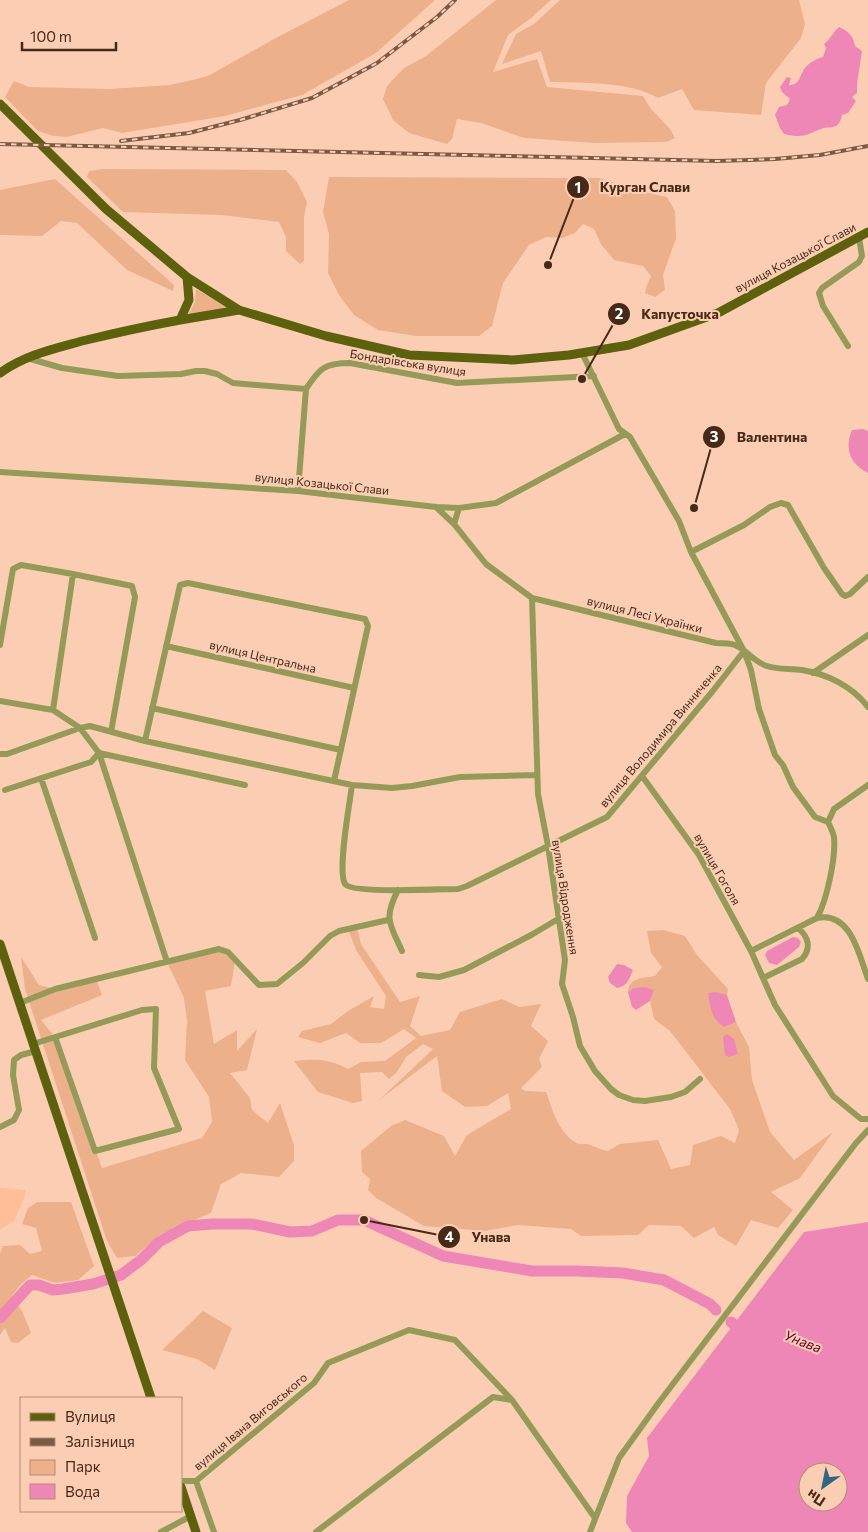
<svg xmlns="http://www.w3.org/2000/svg" width="868" height="1532" viewBox="0 0 868 1532" font-family="Commissioner,sans-serif">
<rect width="100%" height="100%" fill="#fbceb3"/>
<path fill="#ffbe97" d="M 0,1188 L 25,1190 L 25,1196 L 14,1221 L 0,1230 Z"/>
<path fill="#ecb08b" d="M 349,0 L 435,0 L 376,53 L 302,95 L 225,116 L 122,133 L 103,128 L 67,137 L 54,136 L 38,131 L 5,97 L 14,81 L 29,87 L 109,89 L 170,85 L 188,81 L 208,76 L 272,40 Z
M 496,0 L 551,0 L 531,18 L 508,35 L 493,72 L 537,59 L 547,87 L 643,96 L 651,109 L 670,129 L 675,138 L 666,142 L 595,143 L 524,138 L 481,123 L 457,119 L 452,139 L 447,144 L 409,133 L 393,120 L 383,99 L 387,86 L 404,68 L 426,56 Z
M 560,0 L 799,0 L 805,24 L 801,38 L 766,83 L 761,115 L 694,110 L 682,89 L 658,98 C 629,81 583,83 550,82 L 541,51 L 502,64 L 516,34 L 534,24 Z
M 103,169 L 286,170 L 297,182 L 307,202 L 304,217 L 304,261 L 300,264 L 286,251 L 286,237 L 279,222 L 222,215 L 123,212 L 87,177 L 89,171 Z
M 329,177 L 599,178 L 639,191 L 667,197 L 675,211 L 676,238 L 663,275 L 665,290 L 655,297 L 645,293 L 647,285 L 651,276 L 643,266 L 614,260 L 601,244 L 594,229 L 583,224 L 575,233 L 562,238 L 546,237 L 529,245 L 503,283 L 492,326 L 479,336 L 416,336 L 378,330 L 354,315 L 339,295 L 328,273 L 329,234 L 323,212 Z
M 55,179 L 174,285 L 173,291 L 127,270 L 77,223 L 61,221 L 42,236 L 0,235 L 0,190 Z
M 196,289 L 227,307 L 188,316 L 195,302 Z
M 357,927 L 361,944 L 400,1002 L 420,996 L 410,1026 L 421,1036 L 450,1030 L 460,1012 L 502,999 L 519,1007 L 541,1004 L 531,1026 L 548,1041 L 539,1059 L 542,1067 L 521,1088 L 525,1091 L 546,1092 C 553,1111 559,1135 579,1144 C 582,1145 587,1143 590,1145 C 597,1147 601,1150 608,1151 L 620,1144 L 658,1140 L 671,1169 L 690,1165 L 693,1145 L 721,1136 L 735,1143 L 739,1130 L 730,1109 L 670,1031 L 654,1019 L 650,1001 L 654,990 L 634,988 L 628,992 C 629,977 644,978 655,976 L 662,967 L 651,953 L 647,931 L 663,930 L 685,936 L 697,955 L 728,989 L 727,995 L 717,992 L 724,1027 L 736,1022 L 749,1047 L 752,1080 L 770,1132 L 794,1160 L 833,1132 L 800,1178 L 771,1192 L 793,1210 L 778,1228 L 751,1220 L 736,1246 L 718,1235 L 714,1227 L 694,1238 L 681,1226 L 649,1225 L 638,1235 L 581,1236 L 571,1229 L 518,1225 L 485,1231 L 424,1226 L 376,1198 L 368,1190 L 370,1179 L 362,1172 L 361,1151 L 391,1126 L 405,1120 L 444,1136 L 455,1156 L 467,1135 L 511,1109 L 508,1093 L 487,1106 L 465,1107 L 442,1091 L 437,1056 L 379,1100 L 433,1049 L 423,1044 L 406,1057 L 397,1072 L 389,1079 L 382,1072 L 360,1073 L 362,1101 L 353,1103 L 318,1092 L 294,1061 C 315,1059 328,1058 348,1069 L 361,1062 L 385,1061 L 416,1038 L 404,1029 L 381,1043 L 360,1043 L 346,1033 L 320,1043 L 298,1037 L 302,1031 L 331,1024 L 348,1011 L 374,996 L 370,1007 L 384,1009 L 386,996 L 356,950 L 348,929 Z
M 219,949 L 235,960 L 231,986 L 205,991 L 214,1044 L 237,1030 L 237,1051 L 257,1029 L 247,1070 L 230,1073 L 250,1098 L 252,1110 L 268,1123 L 280,1103 L 294,1145 L 294,1161 L 279,1177 L 241,1173 L 221,1184 L 211,1213 L 161,1234 L 135,1256 L 117,1258 L 107,1241 L 25,989 L 21,957 L 39,985 L 55,989 L 96,979 L 102,995 L 41,1020 L 55,1037 L 102,1168 L 202,1138 L 212,1122 L 209,1097 L 185,1060 L 187,1021 L 184,998 L 167,962 Z
M 37,1202 L 71,1202 L 94,1266 L 78,1280 L 55,1283 L 32,1275 L 21,1284 L 12,1296 L 22,1311 L 31,1333 L 18,1343 L 11,1342 L 5,1328 L 0,1335 L 0,1253 L 3,1246 L 20,1245 L 30,1254 L 42,1251 L 36,1228 L 22,1224 L 28,1208 Z
M 203,1311 L 232,1328 L 215,1370 L 197,1359 L 162,1350 Z"/>
<path fill="#ee87b5" fill-rule="evenodd" d="M 839,27 C 849,32 853,35 855,46 L 862,51 L 857,84 L 857,93 L 852,97 L 856,101 L 848,113 L 842,115 C 841,119 840,124 836,126 C 832,128 828,127 824,128 C 806,134 805,139 784,134 L 780,128 L 775,115 L 779,107 L 787,105 L 790,99 L 782,92 L 780,87 L 787,77 L 791,78 L 789,85 C 801,85 799,75 805,68 C 807,64 818,58 823,57 L 826,48 L 824,44 C 831,39 832,33 839,27 Z
M 863,429 L 868,431 L 868,473 C 850,464 844,449 852,430 Z
M 793,937 L 798,938 L 801,942 L 799,947 L 777,965 L 769,963 L 765,955 L 767,951 Z
M 617,964 L 624,965 L 633,970 C 629,979 628,986 617,988 L 610,983 L 608,977 Z
M 645,987 L 654,990 L 650,1001 L 636,1010 L 632,1007 L 628,992 L 634,988 Z
M 717,992 L 727,995 L 736,1022 L 724,1027 C 711,1019 710,1006 708,993 Z
M 727,1034 L 734,1039 L 738,1054 L 729,1057 L 725,1055 L 723,1037 Z
M 868,1222 L 868,1532 L 632,1532 L 626,1523 L 627,1496 L 649,1456 L 647,1438 L 804,1232 ZM 808,1472 L 838,1472 L 838,1502 L 808,1502 Z"/>
<g fill="none" stroke-linecap="round" stroke-linejoin="round">
<path stroke="#ee87b5" stroke-width="11" d="M 0,1318 L 30,1285 L 39,1285 L 53,1290 L 63,1289 L 93,1284 L 121,1275 L 141,1260 L 159,1242 L 188,1226 L 212,1224 L 252,1224 L 290,1232 L 312,1231 L 338,1220 L 364,1220 L 443,1256 L 532,1271 L 577,1271 L 623,1273 L 664,1280 L 710,1304 L 716,1310
M 731,1322 L 745,1334"/>
<path stroke="#959a59" stroke-width="6" d="M 848,346 L 823,306 L 819,293 L 822,288 L 859,262 L 862,256 L 859,237
M 582,353 L 619,429 L 630,437 L 679,521 L 691,552 L 744,651 L 751,670 L 759,709 L 775,755 L 783,765 L 793,787 L 815,817 L 828,822
M 27,358 L 62,368 L 118,376 L 181,374 L 196,371 L 205,371 L 217,374 L 233,383 L 306,389 C 319,369 324,363 350,363 L 457,383 L 594,376
M 0,472 L 298,491 L 436,507 L 459,508 L 496,503 L 625,434
M 298,491 L 306,389
M 436,507 L 454,524 L 486,564 L 532,598 L 716,643 C 722,643 730,643 735,645 C 747,650 754,662 767,666 C 779,670 790,668 802,670 C 827,674 852,686 868,707
M 454,524 L 459,508
M 691,552 L 744,525 L 770,507 L 781,503 L 788,505 L 824,568 L 842,594 L 845,596 L 850,594 L 868,577
M 73,574 L 132,586 L 135,597 L 111,732
M 532,598 L 538,794 L 548,846 L 565,960 L 562,984 L 573,1017 L 580,1046 L 595,1071 L 611,1089 L 619,1095 L 633,1100 L 645,1101 L 671,1097 L 685,1092 L 700,1079
M 0,645 L 13,569 L 21,565 L 73,574 L 53,710
M 166,646 L 354,688
M 813,673 L 868,635
M 0,701 L 53,710 L 80,728 L 99,753 L 167,962
M 152,708 L 341,750
M 145,741 L 180,585 L 188,583 L 365,619 L 368,626 L 334,781
M 0,754 L 7,754 L 80,728 L 90,726 L 145,741 L 352,785 L 392,788 L 412,786 L 460,777 L 537,775
M 642,776 L 699,855 L 751,951 L 775,1005 L 833,1096 L 861,1119 L 868,1119
M 41,778 L 95,938
M 352,785 C 350,802 337,871 345,884 C 351,894 442,889 458,889 L 467,886 L 607,817 L 712,692 L 744,651
M 868,785 L 834,809 L 828,822 C 830,826 833,832 834,837 C 836,857 827,900 817,918 C 851,911 859,955 868,979
M 5,790 L 91,762 L 99,753 L 245,785
M 398,890 C 383,919 390,924 402,951
M 751,951 L 817,918
M 419,975 L 439,977 L 464,970 L 533,934 L 558,919
M 763,978 L 802,959 C 812,948 808,936 798,928
M 20,1003 L 55,989 L 219,949 L 228,952 L 259,985 L 277,984 L 303,963 L 330,936 L 339,931 L 388,920
M 33,1044 L 142,1010 L 156,1009 L 154,1068 L 179,1129 L 95,1151 L 55,1037
M 0,1127 L 14,1120 L 19,1110 L 13,1075 L 14,1060 L 21,1055 L 36,1051
M 181,1481 L 196,1481
M 196,1481 L 314,1383 L 328,1363 L 409,1330 L 455,1340 L 512,1400
M 196,1481 L 214,1532
M 161,1532 L 191,1516
M 316,1532 L 493,1397 L 512,1400 L 595,1518
M 590,1532 L 619,1458 L 660,1401 L 856,1143 L 868,1130"/>
<path stroke="#5d610d" stroke-width="9" d="M 0,104 L 106,209 L 187,277 L 189,300 L 180,320 C 147,326 115,333 82,341 C 53,349 25,355 0,373
M 187,277 L 239,310 L 326,336 L 409,355 L 513,360 L 569,355 L 629,345 L 718,313 L 868,232
M 180,320 L 239,310
M 0,944 L 151,1398
M 181,1487 L 196,1532"/>
<g stroke="#7b5a45" stroke-width="4">
<path id="rail" d="M 121,141 L 189,133 L 240,120 L 312,98 L 377,63 L 437,17 L 455,0
M 0,144 L 717,161 L 775,159 L 820,155 L 868,146"/>
</g>
<use href="#rail" stroke="#fbceb3" stroke-width="2" stroke-dasharray="5.5" stroke-linecap="butt"/>
</g>
<g text-anchor="middle" dominant-baseline="central" stroke-width="4" stroke-linejoin="round" paint-order="stroke">
<g font-size="12" fill="#462a17" stroke="#fbceb3">
<text transform="translate(795 257) rotate(-28)">вулиця Козацької Слави</text>
<text transform="translate(408 362) rotate(9)">Бондарівська вулиця</text>
<text transform="translate(322 483) rotate(6)">вулиця Козацької Слави</text>
<text transform="translate(645 614) rotate(14)">вулиця Лесі Українки</text>
<text transform="translate(263 656) rotate(13)">вулиця Центральна</text>
<text transform="translate(660 735) rotate(-50)">вулиця Володимира Винниченка</text>
<text transform="translate(718 869) rotate(60)">вулиця Гоголя</text>
<text transform="translate(566 897) rotate(81)">вулиця Відродження</text>
<text transform="translate(250 1421) rotate(-40)">вулиця Івана Виговського</text>
</g>
<g font-size="14" font-style="italic" fill="#5e0037" stroke="#fbceb3">
<text transform="translate(803 1341) rotate(21)">Унава</text>
</g>
</g>
<path fill="none" stroke="#462a17" stroke-width="2" d="M548 265L578 187M582 379L619 314M694 508L714 437M364 1220L449 1237"/>
<g fill="#462a17" stroke="#fbceb3" stroke-width="2">
<circle cx="548" cy="265" r="5"/>
<circle cx="582" cy="379" r="5"/>
<circle cx="694" cy="508" r="5"/>
<circle cx="364" cy="1220" r="5"/>
<circle cx="578" cy="187" r="12"/>
<circle cx="619" cy="314" r="12"/>
<circle cx="714" cy="437" r="12"/>
<circle cx="449" cy="1237" r="12"/>
</g>
<g font-size="15" text-anchor="middle" font-weight="bold" fill="#fff">
<text x="578" y="193">1</text>
<text x="619" y="319">2</text>
<text x="714" y="442">3</text>
<text x="449" y="1242">4</text>
</g>
<g font-size="14" text-anchor="middle" font-weight="bold" fill="#462a17" stroke="#fbceb3" stroke-width="4" stroke-linejoin="round" paint-order="stroke">
<text x="645" y="192">Курган Слави</text>
<text x="680" y="319">Капусточка</text>
<text x="772" y="442">Валентина</text>
<text x="491" y="1242">Унава</text>
</g>
<rect x="20" y="1397" width="162" height="115" fill="#fbceb3" stroke="#b38c75"/>
<rect x="30" y="1413" width="25" height="8" fill="#5d610d" stroke="#b38c75"/>
<text x="65" y="1422" font-size="15" fill="#462a17">Вулиця</text>
<rect x="30" y="1438" width="25" height="8" fill="#7b5a45" stroke="#b38c75"/>
<text x="65" y="1447" font-size="15" fill="#462a17">Залізниця</text>
<rect x="30" y="1460" width="25" height="15" fill="#ecb08b" stroke="#b38c75"/>
<text x="65" y="1472" font-size="15" fill="#462a17">Парк</text>
<rect x="30" y="1484" width="25" height="15" fill="#ee87b5" stroke="#b38c75"/>
<text x="65" y="1497" font-size="15" fill="#462a17">Вода</text>
<g transform="translate(823 1487) rotate(213)"><circle r="24" fill="#fbceb3" stroke="#b38c75"/>
<path d="M0-4L9 19L0 12L-9 19Z" fill="#316782"/>
<text y="-8" font-size="14" font-weight="bold" text-anchor="middle" fill="#462a17">Пн</text>
</g>
<path d="M22 42v8h94v-8" fill="none" stroke="#462a17" stroke-width="2.5"/>
<text x="30" y="42" font-size="15" fill="#462a17" stroke="#fbceb3" stroke-width="4" paint-order="stroke">100 m</text>
</svg>
